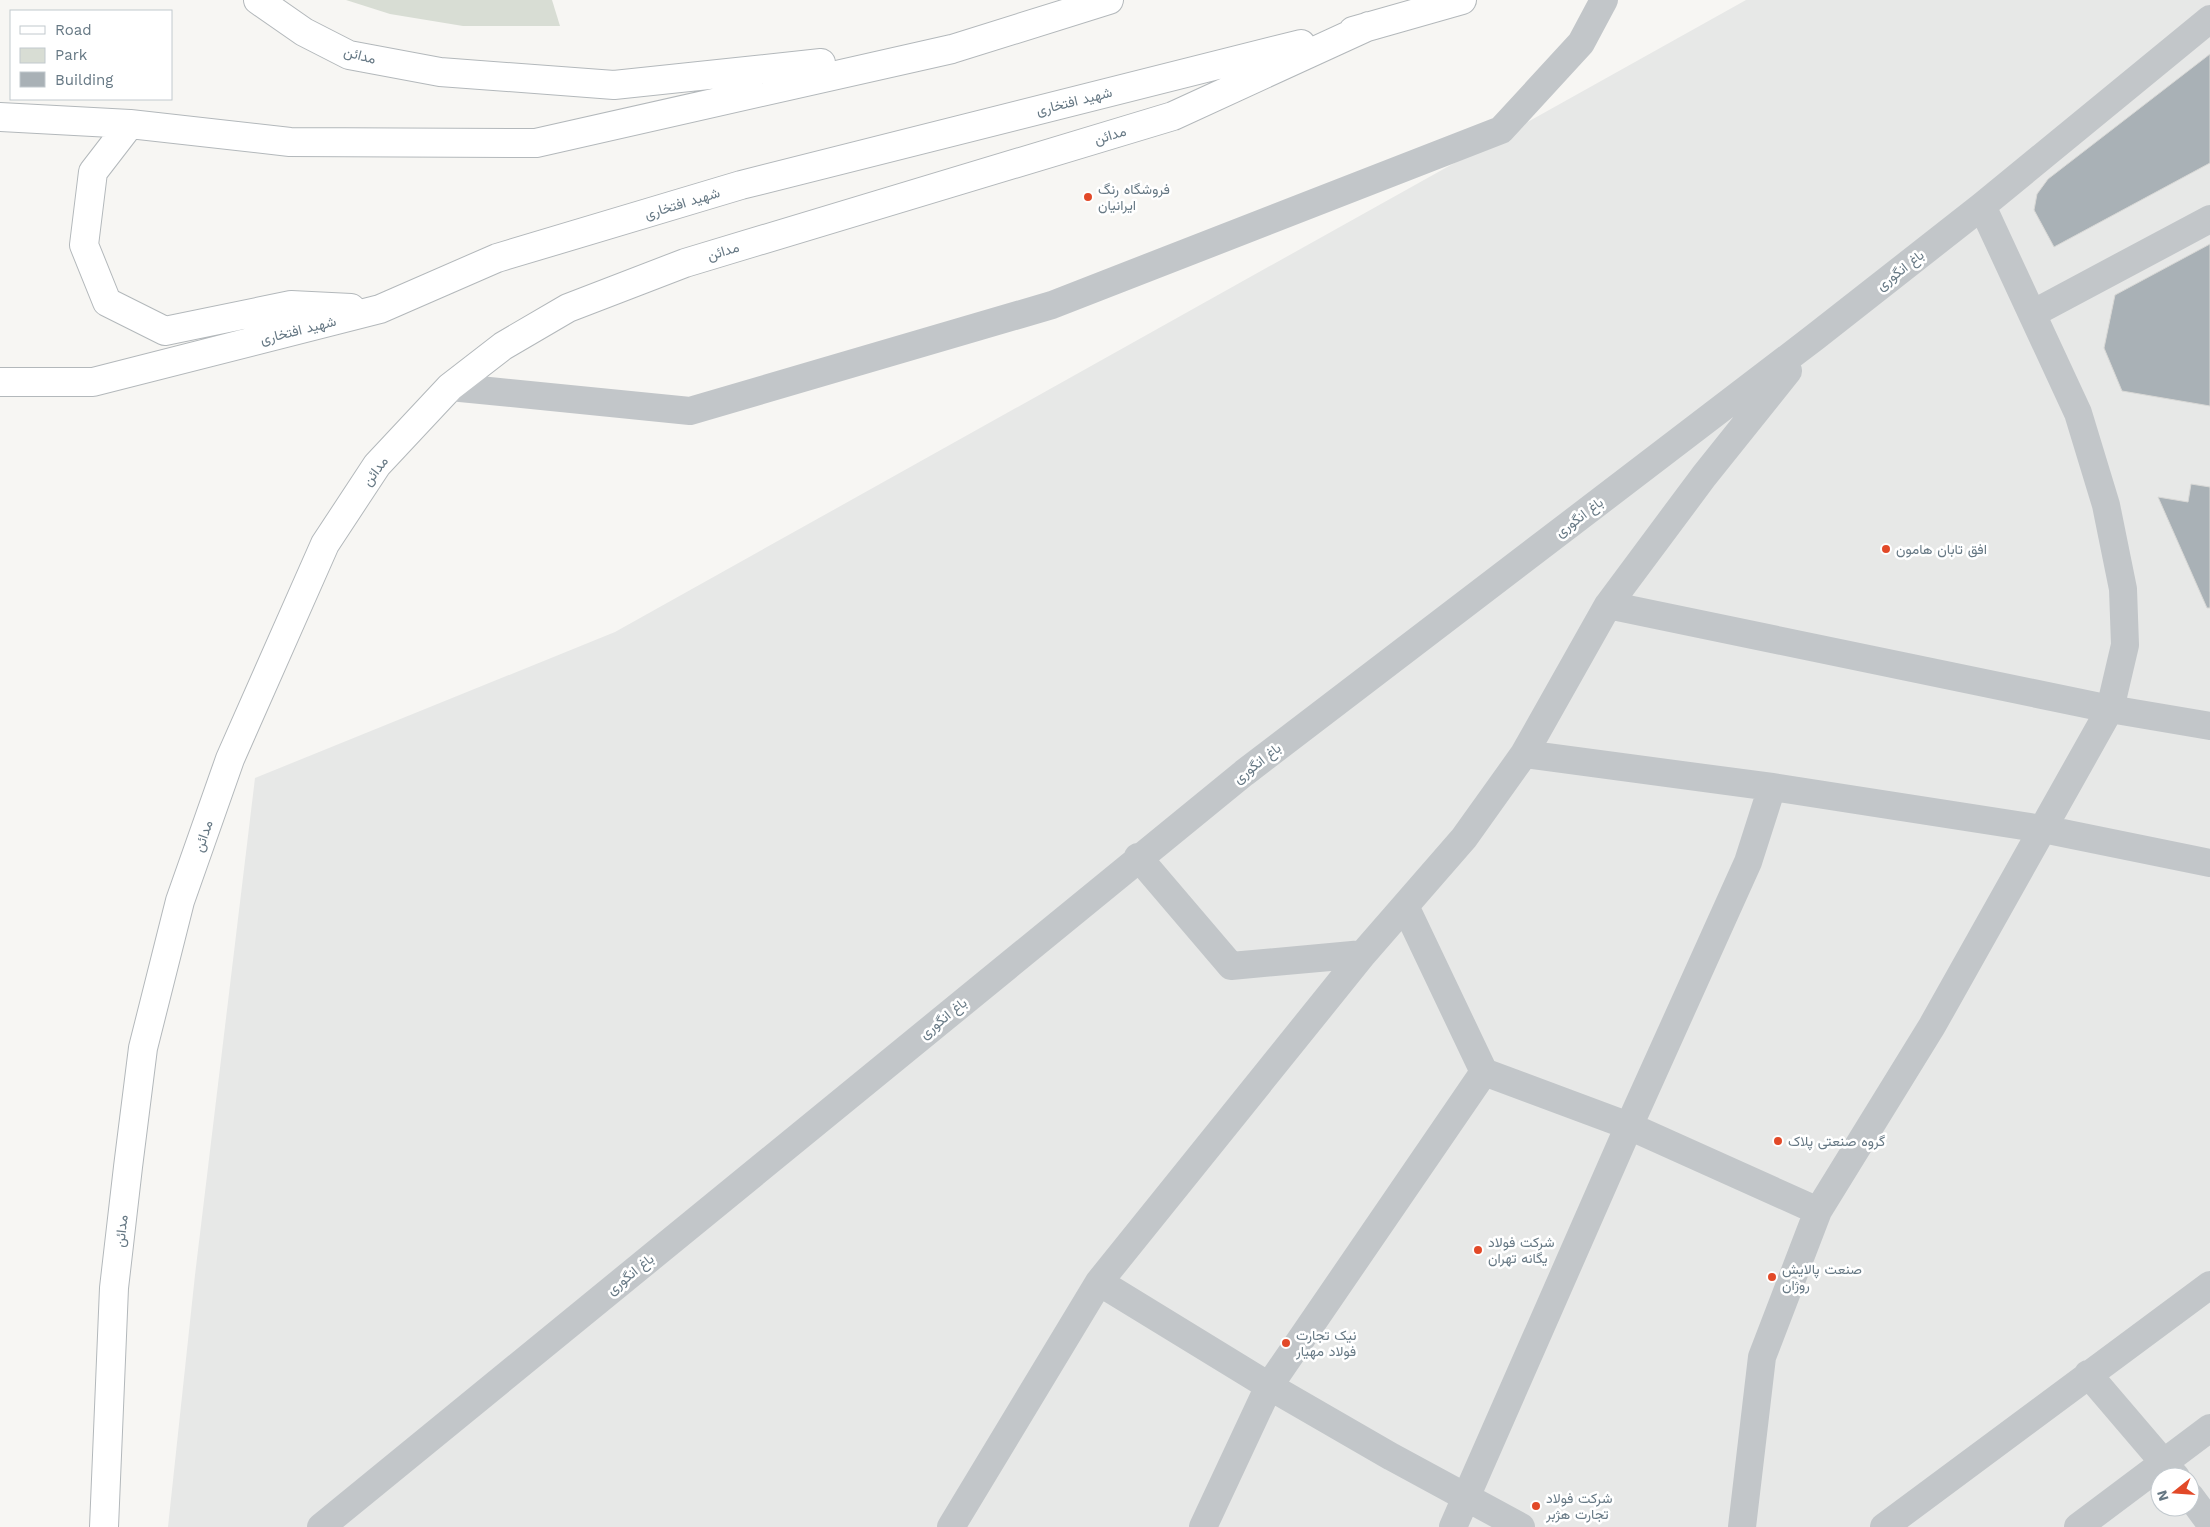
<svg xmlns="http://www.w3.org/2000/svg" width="2210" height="1527" viewBox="0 0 2210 1527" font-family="'Work Sans',Vazirmatn,sans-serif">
<rect width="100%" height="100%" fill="#f7f6f3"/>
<path fill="#e7e8e7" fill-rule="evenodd" d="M 1746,0 L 2210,0 L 2210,1527 L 168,1527 L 195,1275 L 255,778 L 615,632 ZM 2160,1477 L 2190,1477 L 2190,1507 L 2160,1507 Z"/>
<path fill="#d8ddd4" d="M 346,0 L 552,0 L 560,26 L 463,26 L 390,14 Z"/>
<path fill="#a9b1b6" stroke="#d8d8d6" d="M 2210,54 L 2210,163 L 2054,247 L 2034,210 L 2037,194 L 2048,179 Z
M 2210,244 L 2210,406 L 2122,391 L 2104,348 L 2115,295 Z
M 2191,484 L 2210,487 L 2210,608 L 2207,608 L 2158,497 L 2188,502 Z"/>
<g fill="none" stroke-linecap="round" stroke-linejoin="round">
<g stroke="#b3b8bb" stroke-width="30">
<path id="major" d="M 258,0 L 304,32 L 349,55 L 440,72 L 614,85 L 821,63
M 1353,31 L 1462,0
M 0,117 L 130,124 L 290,142 L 536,143 L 952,49 L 1109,0
M 130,124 L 93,172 L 84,245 L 107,302 L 165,331 L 291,305 L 351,308
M 0,382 L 93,382 L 380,309 L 497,258 L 741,185 L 1301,44
M 104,1527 L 114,1288 L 128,1167 L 143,1048 L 180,901 L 230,759 L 325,544 L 377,465 L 450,387 L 503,346 L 568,308 L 685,263 L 1173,116 L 1369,26"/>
</g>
<path stroke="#c2c6c9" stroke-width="28" d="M 2032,314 L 2210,219
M 450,387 L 690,411 L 1052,305 L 1501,130 L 1581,43 L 1604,0
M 1608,605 L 2110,709 L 2210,726
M 1524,754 L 1772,787 L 2043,829 L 2210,863
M 1138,857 L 1231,966 L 1363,954
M 1405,906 L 1484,1072 L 1629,1126 L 1818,1211
M 1099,1282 L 1269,1386 L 1392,1457 L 1521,1527
M 2088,1374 L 2176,1477
M 2190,1496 L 2210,1523
M 321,1527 L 1244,773 L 1815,337 L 1982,206 L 2210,19
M 951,1527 L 1099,1282 L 1363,954 L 1464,838 L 1524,754 L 1608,605 L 1704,476 L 1788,371
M 1203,1527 L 1269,1386 L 1484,1072
M 1453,1527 L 1629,1126 L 1748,862 L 1772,787
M 1742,1527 L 1762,1357 L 1818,1211 L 1932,1026 L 2110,709 L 2125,645 L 2123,589 L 2106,505 L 2078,413 L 1982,206
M 1884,1527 L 2210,1285
M 2078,1527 L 2210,1428"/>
<use href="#major" stroke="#fff" stroke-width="28"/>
</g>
<g fill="#e24928" stroke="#fff" stroke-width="2">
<circle cx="1088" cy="197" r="5"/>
<circle cx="1886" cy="549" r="5"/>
<circle cx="1778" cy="1141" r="5"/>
<circle cx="1478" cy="1250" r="5"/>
<circle cx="1772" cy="1277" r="5"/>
<circle cx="1286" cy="1343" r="5"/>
<circle cx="1536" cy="1506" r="5"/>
</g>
<g text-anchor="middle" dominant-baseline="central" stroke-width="5" stroke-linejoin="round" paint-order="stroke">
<g font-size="14" fill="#667884" stroke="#fff">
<text transform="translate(360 55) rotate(15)">مدائن</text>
<text transform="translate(1074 101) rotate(-14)">شهید افتخاری</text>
<text transform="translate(1110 135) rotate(-17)">مدائن</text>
<text transform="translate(682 203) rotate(-17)">شهید افتخاری</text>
<text transform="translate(723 251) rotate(-17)">مدائن</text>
<text transform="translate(1900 270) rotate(-38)">باغ انگوری</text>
<text transform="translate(298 330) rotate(-14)">شهید افتخاری</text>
<text transform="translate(375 471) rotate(-53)">مدائن</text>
<text transform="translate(1579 517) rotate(-37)">باغ انگوری</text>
<text transform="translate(1257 763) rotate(-38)">باغ انگوری</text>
<text transform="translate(203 836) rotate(-71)">مدائن</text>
<text transform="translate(943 1018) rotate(-39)">باغ انگوری</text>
<text transform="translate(121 1231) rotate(-84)">مدائن</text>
<text transform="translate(630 1274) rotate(-39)">باغ انگوری</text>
</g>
<g font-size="14" fill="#667884" stroke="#fff" text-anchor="start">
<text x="1098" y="189">فروشگاه رنگ<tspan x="1098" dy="16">ایرانیان</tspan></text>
<text x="1896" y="549">افق تابان هامون</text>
<text x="1788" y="1141">گروه صنعتی پلاک</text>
<text x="1488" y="1242">شرکت فولاد<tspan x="1488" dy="16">یگانه تهران</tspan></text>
<text x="1782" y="1269">صنعت پالایش<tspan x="1782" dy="16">روژان</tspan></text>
<text x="1296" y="1335">نیک تجارت<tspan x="1296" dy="16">فولاد مهیار</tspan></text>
<text x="1546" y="1498">شرکت فولاد<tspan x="1546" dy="16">تجارت هژبر</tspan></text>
</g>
</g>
<rect x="10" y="10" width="162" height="90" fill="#ffffff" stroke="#c2c9ce"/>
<rect x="20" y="26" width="25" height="8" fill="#ffffff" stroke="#c2c9ce"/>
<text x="55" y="35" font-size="15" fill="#667884">Road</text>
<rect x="20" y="48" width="25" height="15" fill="#d8ddd4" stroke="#c2c9ce"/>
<text x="55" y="60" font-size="15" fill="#667884">Park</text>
<rect x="20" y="72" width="25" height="15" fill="#a9b1b6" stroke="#c2c9ce"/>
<text x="55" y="85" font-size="15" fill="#667884">Building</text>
<g transform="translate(2175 1492) rotate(253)"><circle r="24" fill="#ffffff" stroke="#c2c9ce"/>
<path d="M0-4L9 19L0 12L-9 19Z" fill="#e24928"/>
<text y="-8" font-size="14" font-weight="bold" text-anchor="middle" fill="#667884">N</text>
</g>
</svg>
